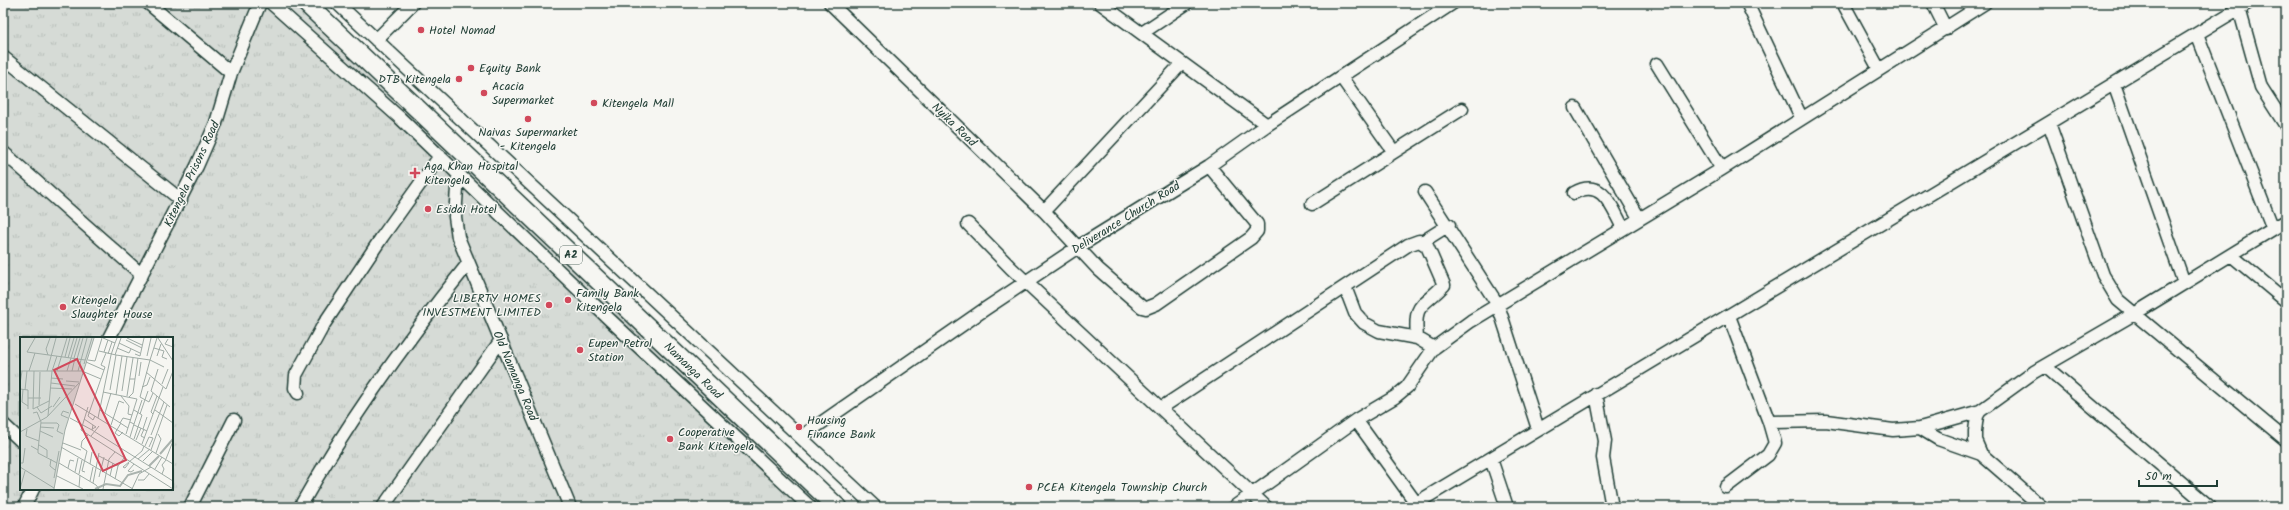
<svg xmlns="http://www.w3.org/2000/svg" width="2289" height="510" viewBox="0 0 2289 510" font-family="Kalam,sans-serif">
<defs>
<pattern id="grass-tufts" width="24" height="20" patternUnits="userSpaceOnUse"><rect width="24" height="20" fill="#d6dbd6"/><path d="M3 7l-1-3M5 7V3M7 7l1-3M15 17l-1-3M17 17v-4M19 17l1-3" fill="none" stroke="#b7bdb8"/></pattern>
</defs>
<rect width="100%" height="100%" fill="#f6f6f2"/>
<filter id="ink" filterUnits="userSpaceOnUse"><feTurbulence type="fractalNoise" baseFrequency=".025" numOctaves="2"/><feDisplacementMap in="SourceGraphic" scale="8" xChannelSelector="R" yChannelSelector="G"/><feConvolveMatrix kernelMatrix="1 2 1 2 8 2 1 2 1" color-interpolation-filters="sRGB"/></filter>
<g filter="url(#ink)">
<path fill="url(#grass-tufts)" stroke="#7a8c85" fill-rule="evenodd" d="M 3,3 L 306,3 L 837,507 L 3,507 ZM 21,338 L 172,338 L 172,489 L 21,489 Z"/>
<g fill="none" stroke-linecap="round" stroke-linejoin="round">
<g stroke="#1f3d34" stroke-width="15">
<path id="minor" d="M 148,3 L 231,73
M 271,3 L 400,118 L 608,318 L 810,507
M 337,3 L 875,507
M 830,3 L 1044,211 L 1098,269 L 1142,307 L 1146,308 L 1156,304 L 1251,238 L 1257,231 L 1257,224 L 1209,166
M 1100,3 L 1267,125
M 1747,3 L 1801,117
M 1843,3 L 1879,69
M 1933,3 L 1946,29
M 2239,8 L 2261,87 L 2286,126
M 1142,33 L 1187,3
M 2197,34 L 2273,229
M 376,40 L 413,3
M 3,57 L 181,200
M 1657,64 L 1722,169
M 2114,84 L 2184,283
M 1575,108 L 1639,218
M 2049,123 L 2103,275 L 2118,300 L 2286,440
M 3,152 L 142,275
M 1394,152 L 1462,109
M 458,174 L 455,217 L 458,237 L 570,507
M 1425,192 L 1498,305 L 1538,429
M 1574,193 C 1603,177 1612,208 1623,228
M 1312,204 L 1394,152 L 1341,77
M 1044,211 L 1182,63
M 968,224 L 1011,268 L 1266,507
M 1422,242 L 1449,225
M 2231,255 L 2286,301
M 1345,287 L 1355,313 L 1364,323 L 1379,331 L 1417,338 L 1434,348 L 1471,321 L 1722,169 L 1985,3
M 109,338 L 197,166 L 216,123 L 231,73 L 260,3
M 2046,367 L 2210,507
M 298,393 L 295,388 L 296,375 L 324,324 L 382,237 L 440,156
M 1596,394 L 1605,441 L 1603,458 L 1612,507
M 1161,408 L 1408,245 L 1419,241 L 1427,246 L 1444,285 C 1421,309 1414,301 1417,338
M 1356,420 L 1416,503
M 1769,422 L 1826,421 L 1893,430 L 1920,428 L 1980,411
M 3,424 L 21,441
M 1920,428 L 1938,439 L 1981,454
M 801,437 L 985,309 L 1078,247 L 1209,166 L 1267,125 L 1453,3
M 1491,459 L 1507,507
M 1726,487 L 1768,455 L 1775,443 L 1769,422 L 1729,316
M 24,507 L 33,489
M 190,507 L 234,420
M 300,507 C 348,421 406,341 467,265
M 383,507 L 501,340
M 1234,507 L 1356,420 L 1395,397 L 1407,387 L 1434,348
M 1410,507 L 2248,3
M 2042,507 L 1981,454 L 1975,440 L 1975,431 L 1977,416 L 1980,411 L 2034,372 L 2134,314 L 2286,221"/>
</g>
<g stroke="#1f3d34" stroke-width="21">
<path id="highway" d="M 306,3 L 837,507"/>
</g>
<use href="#minor" stroke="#f6f6f2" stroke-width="12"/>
<use href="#highway" stroke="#f6f6f2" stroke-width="18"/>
</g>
</g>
<g fill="#d1495b" stroke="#f6f6f2" stroke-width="1.5">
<circle cx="421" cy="30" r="4"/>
<circle cx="471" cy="68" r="4"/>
<circle cx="459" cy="79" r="4"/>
<circle cx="484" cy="93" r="4"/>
<circle cx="594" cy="103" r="4"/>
<circle cx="528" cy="119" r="4"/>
<path d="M413 167h4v4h4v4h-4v4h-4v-4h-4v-4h4z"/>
<circle cx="428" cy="209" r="4"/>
<circle cx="568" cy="300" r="4"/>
<circle cx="549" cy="305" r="4"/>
<circle cx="63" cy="307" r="4"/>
<circle cx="580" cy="350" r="4"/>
<circle cx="799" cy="427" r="4"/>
<circle cx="670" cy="439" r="4"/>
<circle cx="1029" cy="487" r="4"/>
</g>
<g text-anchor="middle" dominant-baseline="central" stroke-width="3" stroke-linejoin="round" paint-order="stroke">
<rect fill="#f6f6f2" stroke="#60746d" stroke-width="1" x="560" y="246" width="22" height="18" rx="3"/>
<g font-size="11" font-weight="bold" fill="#1f3d34">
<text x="571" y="255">A2</text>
</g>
<g font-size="12" fill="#1f3d34" stroke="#f6f6f2" text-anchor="start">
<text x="429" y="30">Hotel Nomad</text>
<text x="479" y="68">Equity Bank</text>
<text x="451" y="79" text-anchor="end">DTB Kitengela</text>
<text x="492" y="86">Acacia<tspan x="492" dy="14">Supermarket</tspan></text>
<text x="602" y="103">Kitengela Mall</text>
<text x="528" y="132" text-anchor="middle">Naivas Supermarket<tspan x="528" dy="14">- Kitengela</tspan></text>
<text x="424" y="166">Aga Khan Hospital<tspan x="424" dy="14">Kitengela</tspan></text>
<text x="436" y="209">Esidai Hotel</text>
<text x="576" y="293">Family Bank<tspan x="576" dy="14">Kitengela</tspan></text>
<text x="541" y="298" text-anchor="end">LIBERTY HOMES<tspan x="541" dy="14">INVESTMENT LIMITED</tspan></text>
<text x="71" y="300">Kitengela<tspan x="71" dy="14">Slaughter House</tspan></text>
<text x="588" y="343">Eupen Petrol<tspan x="588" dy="14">Station</tspan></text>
<text x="807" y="420">Housing<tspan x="807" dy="14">Finance Bank</tspan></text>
<text x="678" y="432">Cooperative<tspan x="678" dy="14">Bank Kitengela</tspan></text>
<text x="1037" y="487">PCEA Kitengela Township Church</text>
</g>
<g font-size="12" fill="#1f3d34" stroke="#f6f6f2">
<text transform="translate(954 125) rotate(44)">Nyika Road</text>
<text transform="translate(192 174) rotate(-65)">Kitengela Prisons Road</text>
<text transform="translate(1126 218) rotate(-32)">Deliverance Church Road</text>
<text transform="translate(693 371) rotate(44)">Namanga Road</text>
<text transform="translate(515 376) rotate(67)">Old Namanga Road</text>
</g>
</g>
<g transform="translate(20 337)">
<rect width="153" height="153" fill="#f6f6f2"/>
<path d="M 0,1 L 74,1 L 45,93 L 34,152 L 0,152 Z" fill="#d6dbd6"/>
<path fill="none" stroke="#aab3ae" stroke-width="2" d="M 140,117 L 153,102M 129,129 L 139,119M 75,152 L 86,147 L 100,149 L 108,138 L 122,134"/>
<path fill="none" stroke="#a0aca6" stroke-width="1" d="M 15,1 L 7,15 L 65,23M 83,1 L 95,6 L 97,1M 107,1 L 122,8M 138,1 L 153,24M 148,2 L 145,7 L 153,10M 106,3 L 122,11M 99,6 L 120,16M 97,11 L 109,16 L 111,12M 134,11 L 144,14 L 142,20 L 147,22M 79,14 L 96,18M 84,15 L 88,3M 88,17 L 92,5M 115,17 L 120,19 L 124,1M 28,18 L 26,12 L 30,1M 91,18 L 95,6M 95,18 L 101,1M 127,19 L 131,1M 137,19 L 141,7M 45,20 L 50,1M 48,21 L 54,1M 54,21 L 60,1M 57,22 L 63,1M 68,23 L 75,24 L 82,1M 66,25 L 84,33M 64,27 L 72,1M 85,30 L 81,28 L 86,16M 138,32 L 131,54 L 150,70M 0,34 L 62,34 L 81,42M 9,34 L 15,16M 14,34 L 13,72 L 29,64M 27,34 L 36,1M 32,34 L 37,19M 37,34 L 47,1M 47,34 L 57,1M 52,34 L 55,21M 58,34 L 67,1M 126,35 L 146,52 L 153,34M 119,39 L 121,25M 31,41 L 43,42M 110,42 L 115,42 L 118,21M 46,44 L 59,45M 31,46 L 55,49M 0,47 L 2,34M 142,47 L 148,32M 122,50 L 127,48 L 130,40M 30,51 L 52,52M 0,52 L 8,53 L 8,72M 3,52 L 2,65 L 8,69M 5,53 L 7,34M 90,53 L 96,18 L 130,23 L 137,1M 102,54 L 107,20M 83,55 L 117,62 L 106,97M 96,58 L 102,19M 101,59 L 109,69 L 108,77 L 112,78M 107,59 L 113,21M 109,60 L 113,56 L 115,42M 120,60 L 130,23 L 144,30M 120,60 L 129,65 L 133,56M 8,61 L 21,61M 55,67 L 153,127M 19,68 L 20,35M 17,70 L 21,76 L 32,69M 33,70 L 40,60M 68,70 L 61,93 L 153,152M 80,73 L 108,91M 135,73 L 153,86M 118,75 L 122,63M 13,76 L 17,75 L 21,85 L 18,113M 85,76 L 91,56M 120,77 L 128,54M 133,77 L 131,75 L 137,59M 28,79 L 32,34M 75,79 L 73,83 L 68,79 L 85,30M 48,81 L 41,78 L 43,74 L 49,76M 50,81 L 72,93M 78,81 L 91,18M 64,82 L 76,90 L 72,92M 110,85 L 114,87 L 110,100M 21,86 L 37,86 L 39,88 L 37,94 L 43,97M 100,86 L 103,81 L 111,83M 101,86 L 95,96 L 99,99 L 103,95M 114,87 L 118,75M 73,88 L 72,93 L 153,144M 91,88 L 99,64 L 104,66M 114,88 L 127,94M 20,90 L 34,91M 7,92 L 6,99 L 19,104M 123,92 L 127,80M 124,92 L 121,99 L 125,101M 20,94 L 33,100M 0,95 L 27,80 L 59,46M 131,98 L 144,65M 71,99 L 79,89M 114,102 L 122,78 L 114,73M 116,103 L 121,91M 43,106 L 61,113M 122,107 L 143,50M 19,108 L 27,113 L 27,120M 11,109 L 18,113 L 18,116 L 37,126M 125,109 L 129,100 L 133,101 L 129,110M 41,110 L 113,152M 131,113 L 147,68M 136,116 L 141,102 L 138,97M 79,119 L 98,129M 31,122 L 30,129 L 35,133M 118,122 L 130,112M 146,122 L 153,104M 123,124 L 133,114M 0,126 L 3,126 L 5,111M 39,126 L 76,148 L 79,152M 109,126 L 105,131 L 103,130 L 122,114 L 124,109M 70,127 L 72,115M 0,130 L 34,151M 48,131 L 50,123 L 54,124M 135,132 L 142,120M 114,133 L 111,135 L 108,134 L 114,127M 55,135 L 58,121M 65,135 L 62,134 L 67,114 L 61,110 L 62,104 L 68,98M 59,137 L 62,123M 142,137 L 144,132 L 142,128 L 146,123M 37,139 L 63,152M 90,139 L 93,126M 79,140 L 84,120M 34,141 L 39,114M 95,142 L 98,129 L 104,121M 118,143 L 124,143 L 129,137M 70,144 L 73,130M 73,146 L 79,116M 59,150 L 60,138M 0,152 L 5,134M 34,152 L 45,93 L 74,1M 83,152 L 89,122 L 95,115M 112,152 L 119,137 L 131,130"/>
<path fill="#d1495b" fill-opacity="0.15" stroke="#d1495b" stroke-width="2" d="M 57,22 L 106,123 L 83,134 L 34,33 Z"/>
<rect width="153" height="153" fill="none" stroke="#1f3d34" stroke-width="2"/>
</g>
<rect width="2289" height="510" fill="none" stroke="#f6f6f2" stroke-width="16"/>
<rect x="8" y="8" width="2273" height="494" fill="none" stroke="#1f3d34" stroke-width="1.5" filter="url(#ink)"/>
<path d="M2139 480v6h78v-6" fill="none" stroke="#1f3d34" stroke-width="2"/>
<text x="2145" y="480" font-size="12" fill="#1f3d34" stroke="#f6f6f2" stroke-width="3" paint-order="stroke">50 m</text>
</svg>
